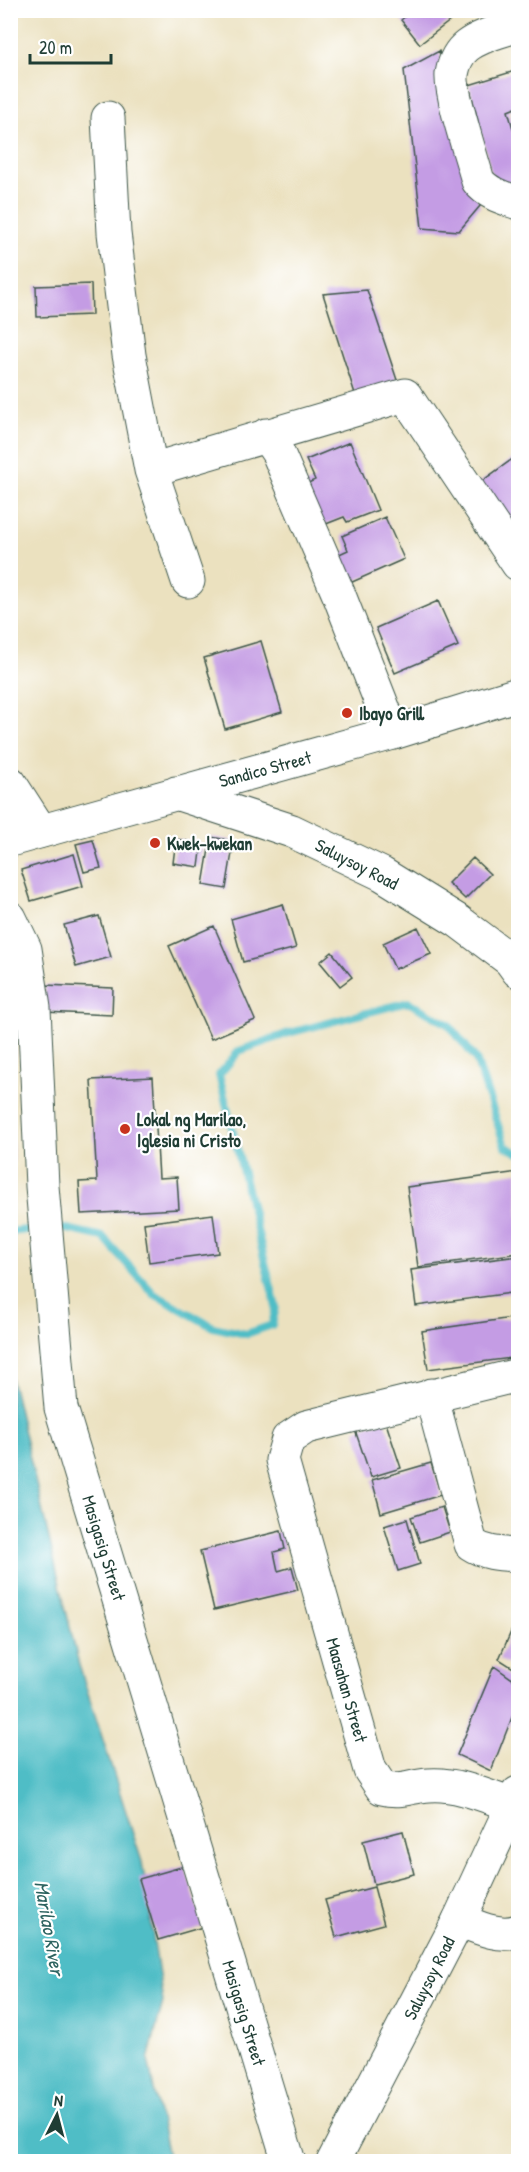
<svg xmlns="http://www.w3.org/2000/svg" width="529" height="2172" viewBox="0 0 529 2172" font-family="'Patrick Hand',sans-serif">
<rect width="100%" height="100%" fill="#fff"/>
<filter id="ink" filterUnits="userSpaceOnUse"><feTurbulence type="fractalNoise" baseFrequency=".0167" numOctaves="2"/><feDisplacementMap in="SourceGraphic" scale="12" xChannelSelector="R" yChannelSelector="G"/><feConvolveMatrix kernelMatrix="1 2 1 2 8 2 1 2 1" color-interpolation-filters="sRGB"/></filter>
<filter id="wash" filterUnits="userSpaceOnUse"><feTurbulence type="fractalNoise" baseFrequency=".008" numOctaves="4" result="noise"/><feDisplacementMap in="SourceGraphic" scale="24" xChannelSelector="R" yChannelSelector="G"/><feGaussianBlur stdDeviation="1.35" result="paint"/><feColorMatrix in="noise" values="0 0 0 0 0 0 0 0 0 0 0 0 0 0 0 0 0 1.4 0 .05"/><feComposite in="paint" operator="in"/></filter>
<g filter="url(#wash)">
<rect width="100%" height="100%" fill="#ebe1bf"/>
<path fill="#4fbdc6" stroke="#377d7d" stroke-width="1.5" d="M 10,1374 L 79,1665 L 142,1862 L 163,2002 L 148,2060 L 169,2161 L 13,2161 L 10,2138 Z"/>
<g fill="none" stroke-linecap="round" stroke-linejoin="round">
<path stroke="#4fbdc6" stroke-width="8" d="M 58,1227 L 103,1237 L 154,1294 L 213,1327 L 246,1334 L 272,1325 L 276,1307 L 219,1075 L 239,1051 L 289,1033 L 408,1002 L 448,1024 L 476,1059 L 505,1146 L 518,1153
M 10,1232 L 34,1229"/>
</g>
<g id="blocks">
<path fill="#c49ce4" d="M 413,10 L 464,10 L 420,44 L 401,20 Z
M 439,51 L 480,206 L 459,231 L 422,228 L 404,70 Z
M 518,70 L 518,107 L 508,111 L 518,146 L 518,202 L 500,207 L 469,85 Z
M 91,284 L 92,315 L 37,317 L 36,286 Z
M 367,290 L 399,386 L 357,400 L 323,294 Z
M 350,442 L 378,510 L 347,522 L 344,517 L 321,526 L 304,485 L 315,480 L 306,460 Z
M 518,455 L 518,536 L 478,484 Z
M 385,517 L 404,559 L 350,583 L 337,555 L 348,550 L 342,536 Z
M 438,601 L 458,646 L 395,673 L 376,628 Z
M 261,641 L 282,712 L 225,729 L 204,658 Z
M 211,837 L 234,841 L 226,889 L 203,885 Z
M 176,839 L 202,844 L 199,867 L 173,863 Z
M 93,840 L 101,868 L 84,872 L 76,844 Z
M 74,854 L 83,886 L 31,901 L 21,870 Z
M 473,858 L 490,874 L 465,899 L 448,883 Z
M 283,904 L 296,948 L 243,962 L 231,919 Z
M 99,916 L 111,957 L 76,967 L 64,925 Z
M 214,926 L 255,1020 L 211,1039 L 169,946 Z
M 418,927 L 431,954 L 395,969 L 383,943 Z
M 332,952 L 352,977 L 340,986 L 320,962 Z
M 45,985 L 113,988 L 112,1015 L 44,1012 Z
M 10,1025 L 12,1025 L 15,1056 L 10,1057 Z
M 153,1077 L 159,1178 L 177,1177 L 179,1209 L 81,1214 L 79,1182 L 97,1181 L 91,1080 Z
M 10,1141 L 12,1141 L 14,1161 L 10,1162 Z
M 518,1172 L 518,1253 L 418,1267 L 407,1187 Z
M 213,1214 L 218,1253 L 149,1262 L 144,1223 Z
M 518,1256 L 518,1292 L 416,1306 L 411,1270 Z
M 518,1317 L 518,1357 L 428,1369 L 422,1331 Z
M 385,1420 L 401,1468 L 371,1477 L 355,1430 Z
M 431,1463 L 441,1495 L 381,1513 L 372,1480 Z
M 442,1507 L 450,1532 L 420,1542 L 411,1517 Z
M 407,1519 L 420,1564 L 398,1571 L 384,1526 Z
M 281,1531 L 285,1549 L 274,1552 L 278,1571 L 292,1567 L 298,1590 L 214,1610 L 200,1551 Z
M 518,1616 L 518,1671 L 499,1659 Z
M 494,1666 L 518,1683 L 518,1702 L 491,1771 L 457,1755 Z
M 403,1831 L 414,1874 L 374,1884 L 363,1841 Z
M 185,1866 L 203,1927 L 158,1940 L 139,1879 Z
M 374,1887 L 384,1924 L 336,1937 L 325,1900 Z"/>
</g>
</g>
<g filter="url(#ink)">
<use href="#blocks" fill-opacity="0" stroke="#3e5649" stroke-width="1.5"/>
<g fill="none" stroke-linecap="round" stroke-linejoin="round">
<g stroke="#3e5649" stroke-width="35">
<path id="minor" d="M 518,25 C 502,31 481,35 467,46 C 459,52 454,63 452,74 C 450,94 472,158 478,181 C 488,194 504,198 518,203
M 108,118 L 114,233 L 129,355 L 151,470 L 188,581
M 266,435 L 278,453 L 339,595 L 393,733
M 151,470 L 405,395 L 518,564
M 10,783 L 41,831
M 10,918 L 25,949 L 34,1008 L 42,1186 L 61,1408 L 289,2162
M 431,1395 L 471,1544 C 486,1554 502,1554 518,1555
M 512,1805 C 486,1796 457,1783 429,1785 C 410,1786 402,1793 382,1788 L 370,1770 L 282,1460 L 288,1439 L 306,1427 L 518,1375
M 459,1920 C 477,1927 499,1938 518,1931"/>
</g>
<g stroke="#3e5649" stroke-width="35">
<path id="major" d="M 176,793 L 292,831 L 382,874 L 458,921 L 510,960 L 518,971
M 10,840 L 393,733 L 518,694
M 333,2162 L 459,1920 L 518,1793"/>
</g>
<use href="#minor" stroke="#fff" stroke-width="33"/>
<use href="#major" stroke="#fff" stroke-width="33"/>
</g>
</g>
<g fill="#c8321e" stroke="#fff" stroke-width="2">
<circle cx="347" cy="713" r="6"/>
<circle cx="155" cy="843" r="6"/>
<circle cx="125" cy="1129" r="6"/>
</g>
<g text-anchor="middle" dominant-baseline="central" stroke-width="4.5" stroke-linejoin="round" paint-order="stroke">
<g font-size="18" font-weight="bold" fill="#1f3d34" stroke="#fff" text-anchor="start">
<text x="359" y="713">Ibayo Grill</text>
<text x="167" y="843">Kwek-kwekan</text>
<text x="137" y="1119">Lokal ng Marilao,<tspan x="137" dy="21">Iglesia ni Cristo</tspan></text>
</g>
<g font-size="18" fill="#1f3d34" stroke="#fff">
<text transform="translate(265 769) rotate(-15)">Sandico Street</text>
<text transform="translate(357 864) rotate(27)">Saluysoy Road</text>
<text transform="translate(104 1548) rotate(73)">Masigasig Street</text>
<text transform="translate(347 1690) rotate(74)">Maasahan Street</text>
<text transform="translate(429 1978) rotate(-63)">Saluysoy Road</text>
<text transform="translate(244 2013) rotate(73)">Masigasig Street</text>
</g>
<g font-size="20" font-style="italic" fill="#2d6360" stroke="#fff">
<text transform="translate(50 1928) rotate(80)">Marilao River</text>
</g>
</g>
<rect width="529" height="2172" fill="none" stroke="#fff" stroke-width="36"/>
<g transform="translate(57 2115) rotate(6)" stroke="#ffffff" stroke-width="4.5" paint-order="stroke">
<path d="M0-4.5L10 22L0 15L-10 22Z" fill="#1f3d34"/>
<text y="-9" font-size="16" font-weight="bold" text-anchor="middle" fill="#1f3d34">N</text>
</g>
<path d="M30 54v9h81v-9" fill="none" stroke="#1f3d34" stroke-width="3"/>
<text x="39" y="54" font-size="18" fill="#1f3d34" stroke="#ffffff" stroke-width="4.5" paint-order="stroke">20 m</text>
</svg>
